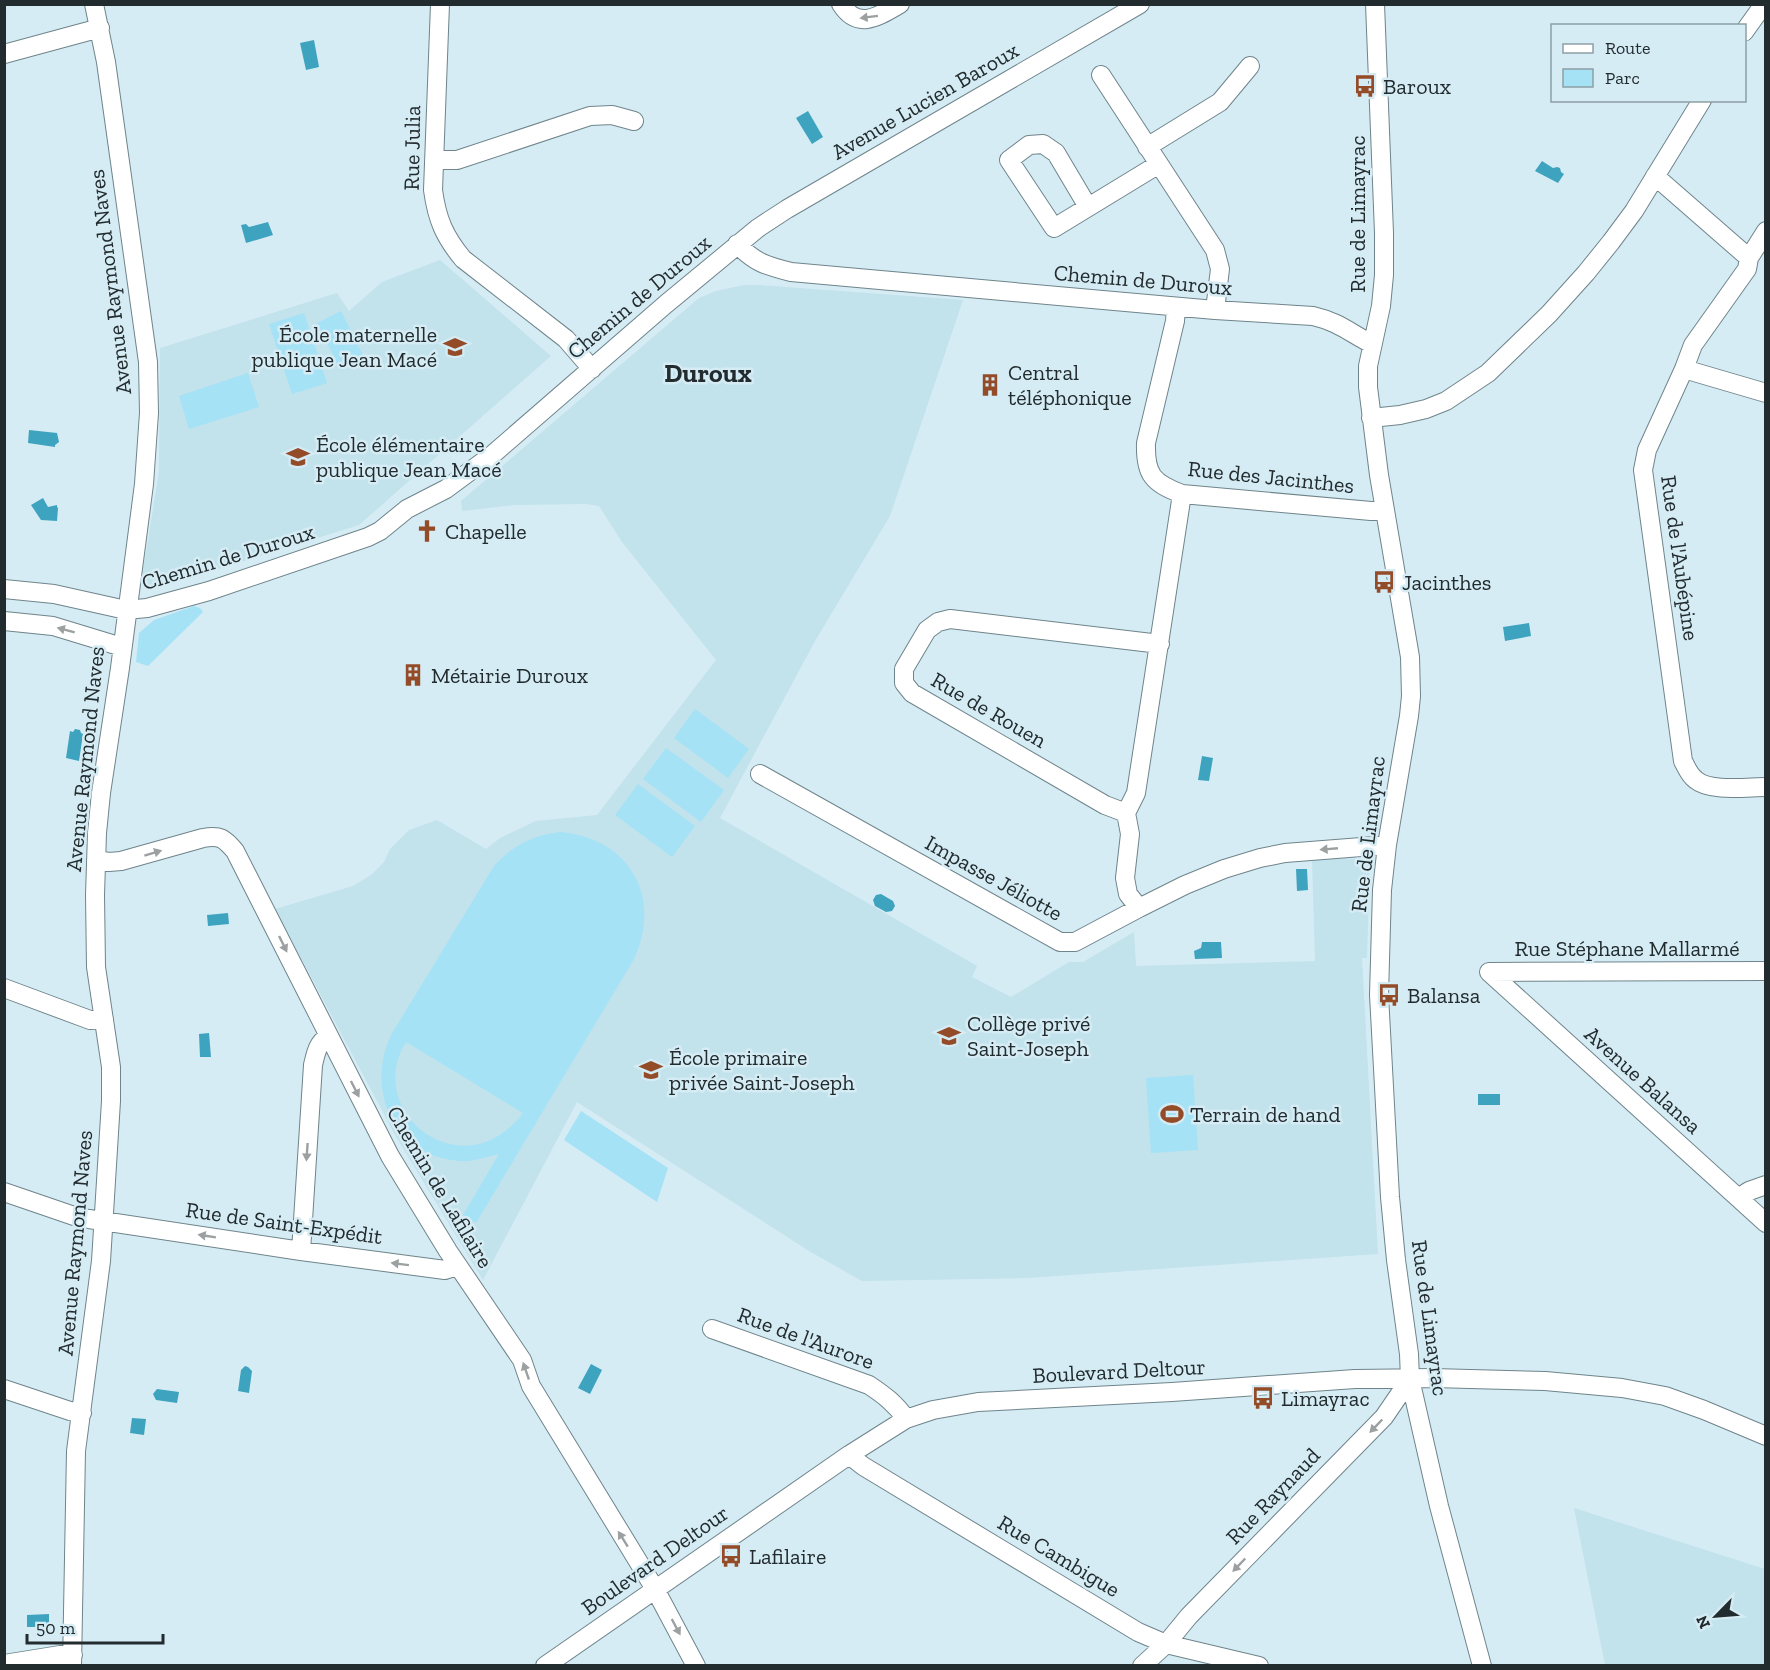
<svg xmlns="http://www.w3.org/2000/svg" width="1770" height="1670" viewBox="0 0 1770 1670" font-family="'Zilla Slab',serif">
<rect width="100%" height="100%" fill="#d5ecf4"/>
<path fill="#c2e2ec" d="M 440,260 L 551,356 L 359,525 L 151,590 L 142,577 L 159,472 L 160,348 L 337,293 L 349,311 L 382,282 Z
M 744,285 L 760,285 L 963,300 L 890,516 L 815,641 L 720,818 L 977,966 L 972,977 L 1011,997 L 1069,962 L 1083,962 L 1134,932 L 1136,966 L 1315,961 L 1312,858 L 1370,859 L 1367,958 L 1362,958 L 1378,1254 L 1027,1278 L 862,1281 L 809,1251 L 577,1102 L 483,1280 L 395,1135 L 275,909 L 353,886 L 371,875 L 384,862 L 390,849 L 409,830 L 437,820 L 486,849 L 500,838 L 536,821 L 597,815 L 716,660 L 622,542 L 599,506 L 586,504 L 514,505 L 462,511 L 461,501 L 699,298 L 716,291 Z
M 1574,1508 L 1765,1569 L 1765,1665 L 1605,1665 Z"/>
<path fill="#a5e2f6" fill-rule="evenodd" d="M 341,311 L 365,359 L 341,371 L 317,323 Z
M 304,313 L 327,383 L 292,394 L 269,324 Z
M 248,373 L 259,407 L 189,429 L 179,396 Z
M 194,606 L 200,608 L 203,612 L 148,666 L 136,662 L 139,633 L 154,620 Z
M 695,709 L 749,749 L 728,778 L 674,738 Z
M 666,748 L 724,790 L 701,822 L 643,779 Z
M 638,784 L 695,826 L 672,857 L 615,815 Z
M 560,832 C 629,838 663,896 634,959 L 476,1223 L 463,1215 L 499,1154 C 486,1157 473,1162 459,1161 C 394,1156 365,1091 391,1035 L 494,866 C 513,845 532,836 560,832 ZM 406,1042 L 523,1113 C 463,1192 362,1112 406,1042 Z
M 1193,1075 L 1198,1150 L 1151,1153 L 1146,1078 Z
M 581,1111 L 668,1168 L 657,1202 L 564,1140 Z"/>
<path fill="#3ea3be" d="M 314,40 L 319,67 L 306,70 L 300,43 Z
M 808,111 L 823,137 L 812,144 L 796,118 Z
M 1542,161 L 1553,168 L 1557,167 L 1560,168 L 1561,172 L 1564,174 L 1558,183 L 1535,171 Z
M 268,222 L 273,235 L 246,243 L 241,225 L 246,224 L 249,227 Z
M 29,430 L 57,433 L 59,442 L 55,445 L 55,447 L 28,443 Z
M 43,498 L 48,507 L 57,505 L 57,507 L 58,508 L 57,521 L 41,520 L 31,505 Z
M 1529,623 L 1531,636 L 1505,641 L 1503,627 Z
M 75,729 L 80,730 L 81,733 L 83,734 L 79,761 L 66,758 L 70,731 L 73,732 Z
M 1202,756 L 1213,758 L 1209,781 L 1198,780 Z
M 1296,869 L 1307,869 L 1308,890 L 1297,891 Z
M 881,894 L 893,901 L 895,906 L 892,911 L 886,912 L 875,906 L 873,900 L 876,895 Z
M 228,913 L 229,924 L 208,926 L 207,915 Z
M 1202,942 L 1221,942 L 1222,958 L 1195,959 L 1194,951 L 1201,948 Z
M 209,1033 L 211,1057 L 200,1057 L 199,1034 Z
M 1478,1094 L 1500,1094 L 1500,1105 L 1478,1105 Z
M 591,1364 L 602,1370 L 590,1394 L 578,1388 Z
M 245,1366 L 248,1367 L 252,1371 L 249,1393 L 238,1391 L 241,1370 Z
M 157,1389 L 179,1392 L 177,1403 L 156,1400 L 153,1394 Z
M 132,1418 L 146,1419 L 144,1435 L 130,1433 Z
M 49,1614 L 49,1627 L 27,1627 L 27,1615 Z"/>
<g fill="none" stroke-linecap="round" stroke-linejoin="round">
<g stroke="#6f848b" stroke-width="20">
<path id="minor" d="M 440,4 L 433,190 C 437,219 444,236 463,259 L 566,339 L 592,369
M 841,4 C 858,31 879,16 900,4
M 1375,4 L 1384,233 L 1384,275 L 1381,306 L 1368,366 L 1368,387 L 1379,475 L 1410,657 L 1411,696 L 1409,716 L 1387,845 L 1382,890 L 1379,995 L 1390,1197 L 1396,1260 L 1409,1354 L 1410,1379 L 1439,1506 L 1482,1666
M 1744,32 L 1764,4
M 4,54 L 100,28
M 1101,75 L 1215,250 L 1220,269 L 1215,310
M 1147,147 L 1220,102 L 1250,66
M 434,160 L 457,160 L 590,116 L 612,115 L 634,121
M 1655,176 L 1749,258
M 1088,207 L 1056,153 L 1043,144 L 1029,145 L 1009,160 L 1054,228 L 1159,164
M 1766,231 L 1749,258 L 1747,269 L 1693,345 L 1684,369 L 1647,450 L 1643,470 L 1683,761 C 1687,768 1689,775 1696,780 C 1710,792 1747,787 1766,787
M 737,244 C 755,263 767,266 791,272 L 1215,310 L 1313,316 C 1339,322 1350,333 1372,344
M 1176,307 L 1175,321 L 1146,443 C 1145,475 1153,483 1182,494 L 1371,511 L 1385,510
M 1684,369 L 1766,393
M 1371,418 L 1400,415 L 1426,409 L 1446,401 L 1488,373 L 1549,314 L 1586,273 L 1611,242 L 1634,211 L 1702,100
M 4,589 L 54,594 L 126,610 L 147,608 L 209,591 L 368,537 L 380,531 L 407,509 L 446,489 L 492,455 L 666,304 L 758,228 L 787,209 L 1140,4
M 4,621 L 53,626 L 122,647
M 760,774 L 1060,942 L 1075,942 L 1139,908 L 1185,885 L 1224,869 L 1260,858 L 1285,853 L 1387,845
M 1126,813 L 1105,805 L 912,693 L 904,683 L 904,669 L 927,630 L 938,622 L 950,619 L 1160,644
M 96,860 L 109,862 L 121,861 L 203,838 C 220,835 224,838 235,851 L 390,1156 L 448,1251 L 522,1360 L 531,1386 L 655,1589 L 696,1666
M 1139,908 L 1128,894 L 1125,878 L 1130,834 L 1126,813 L 1136,793 L 1182,494
M 1489,972 L 1766,1223
M 1489,972 L 1766,971
M 4,988 L 90,1020 L 104,1019
M 4,1192 L 74,1216 L 89,1219 L 301,1251 L 445,1270 L 457,1266
M 1738,1198 L 1749,1191 L 1766,1185
M 301,1251 L 313,1065 C 316,1053 317,1043 329,1036
M 712,1329 L 869,1385 C 884,1395 896,1404 906,1419
M 4,1389 L 70,1411 L 82,1413
M 849,1455 L 863,1466 L 1138,1632 L 1166,1644 L 1259,1666
M 4,1664 L 60,1655 L 73,1655
M 72,1666 L 76,1451 L 101,1261 L 111,1101 L 111,1067 L 96,967 L 95,895 L 97,833 L 101,793 L 120,668 L 144,484 L 149,413 L 148,362 L 106,62 L 94,4
M 545,1666 L 849,1455 L 906,1419 L 933,1410 L 978,1402 L 1172,1392 L 1355,1379 L 1433,1378 L 1545,1381 L 1622,1388 L 1665,1396 L 1704,1410 L 1766,1436
M 1142,1666 L 1166,1644 L 1189,1616 L 1384,1417 L 1410,1379"/>
</g>
<use href="#minor" stroke="#fff" stroke-width="18"/>
</g>
<defs><path id="oneway-solid" d="M-6-.8H1V-3.2L6.5 0L1 3.2V.8H-6Z" transform="scale(1.5)"/></defs>
<g fill="#9ca0a1">
<use href="#oneway-solid" transform="translate(869 17) rotate(173)"/>
<use href="#oneway-solid" transform="translate(66 630) rotate(-165)"/>
<use href="#oneway-solid" transform="translate(1329 849) rotate(175)"/>
<use href="#oneway-solid" transform="translate(153 853) rotate(-17)"/>
<use href="#oneway-solid" transform="translate(283 944) rotate(64)"/>
<use href="#oneway-solid" transform="translate(355 1089) rotate(63)"/>
<use href="#oneway-solid" transform="translate(307 1152) rotate(94)"/>
<use href="#oneway-solid" transform="translate(207 1236) rotate(-171)"/>
<use href="#oneway-solid" transform="translate(400 1264) rotate(-173)"/>
<use href="#oneway-solid" transform="translate(526 1371) rotate(-109)"/>
<use href="#oneway-solid" transform="translate(1376 1426) rotate(134)"/>
<use href="#oneway-solid" transform="translate(623 1539) rotate(-122)"/>
<use href="#oneway-solid" transform="translate(1239 1565) rotate(134)"/>
<use href="#oneway-solid" transform="translate(676 1627) rotate(62)"/>
</g>
<defs>
<g id="bus-bare" transform="scale(1.8)"><path d="M-5-6H5V4H4V6H2V4H-2V6H-4V4H-5ZM-3.5-4V0h7V-4ZM-3.5 1.2v1.5H-2V1.2ZM2 1.2v1.5H3.5V1.2Z" fill="#934b28" stroke="#d5ecf4" stroke-width="2.5" paint-order="stroke"/></g>
<g id="school-bare" transform="scale(1.8)"><path d="M0-5L7-2L0 1L-7-2ZM-4 1L0 2.5L4 1V4Q0 6-4 4Z" fill="#934b28" stroke="#d5ecf4" stroke-width="2.5" paint-order="stroke"/></g>
<g id="building-bare" transform="scale(1.8)"><path d="M-4-6H4V6H1V3H-1V6H-4ZM-2.5-4.3h1.7v1.8h-1.7ZM.8-4.3h1.7v1.8H.8ZM-2.5-1h1.7V.8h-1.7ZM.8-1h1.7V.8H.8Z" fill="#934b28" stroke="#d5ecf4" stroke-width="2.5" paint-order="stroke"/></g>
<g id="church-bare" transform="scale(1.8)"><path d="M-1.2-6h2.4v3.5h3.3v2.4h-3.3V6h-2.4V-.1h-3.3v-2.4h3.3Z" fill="#934b28" stroke="#d5ecf4" stroke-width="2.5" paint-order="stroke"/></g>
<g id="stadium-bare" transform="scale(1.8)"><path d="M0-5a6.5 5 0 1 0 0 10a6.5 5 0 1 0 0-10ZM-3.5-1.8h7v3.6h-7Z" fill="#934b28" stroke="#d5ecf4" stroke-width="2.5" paint-order="stroke"/></g>
</defs>
<g fill-rule="evenodd">
<use href="#bus-bare" x="1365" y="86"/>
<use href="#school-bare" x="455" y="347"/>
<use href="#building-bare" x="990" y="385"/>
<use href="#school-bare" x="298" y="457"/>
<use href="#church-bare" x="427" y="531"/>
<use href="#bus-bare" x="1384" y="582"/>
<use href="#building-bare" x="413" y="675"/>
<use href="#bus-bare" x="1389" y="995"/>
<use href="#school-bare" x="949" y="1036"/>
<use href="#school-bare" x="651" y="1070"/>
<use href="#stadium-bare" x="1172" y="1114"/>
<use href="#bus-bare" x="1263" y="1398"/>
<use href="#bus-bare" x="731" y="1556"/>
</g>
<g text-anchor="middle" dominant-baseline="central" stroke-width="5" stroke-linejoin="round" paint-order="stroke">
<g font-size="22" fill="#222b2e" stroke="#d5ecf4" text-anchor="start">
<text x="1383" y="86">Baroux</text>
<text x="437" y="334" text-anchor="end">École maternelle<tspan x="437" dy="25">publique Jean Macé</tspan></text>
<text x="1008" y="372">Central<tspan x="1008" dy="25">téléphonique</tspan></text>
<text x="316" y="444">École élémentaire<tspan x="316" dy="25">publique Jean Macé</tspan></text>
<text x="445" y="531">Chapelle</text>
<text x="1402" y="582">Jacinthes</text>
<text x="431" y="675">Métairie Duroux</text>
<text x="1407" y="995">Balansa</text>
<text x="967" y="1023">Collège privé<tspan x="967" dy="25">Saint-Joseph</tspan></text>
<text x="669" y="1057">École primaire<tspan x="669" dy="25">privée Saint-Joseph</tspan></text>
<text x="1190" y="1114">Terrain de hand</text>
<text x="1281" y="1398">Limayrac</text>
<text x="749" y="1556">Lafilaire</text>
</g>
<g font-size="22" fill="#222b2e" stroke="#d5ecf4">
<text transform="translate(925 101) rotate(-30)">Avenue Lucien Baroux</text>
<text transform="translate(412 148) rotate(-89)">Rue Julia</text>
<text transform="translate(1357 214) rotate(-90)">Rue de Limayrac</text>
<text transform="translate(1143 280) rotate(5)">Chemin de Duroux</text>
<text transform="translate(110 282) rotate(-97)">Avenue Raymond Naves</text>
<text transform="translate(639 297) rotate(-40)">Chemin de Duroux</text>
<text transform="translate(1271 477) rotate(6)">Rue des Jacinthes</text>
<text transform="translate(228 557) rotate(-17)">Chemin de Duroux</text>
<text transform="translate(1680 558) rotate(82)">Rue de l'Aubépine</text>
<text transform="translate(989 710) rotate(30)">Rue de Rouen</text>
<text transform="translate(85 759) rotate(-84)">Avenue Raymond Naves</text>
<text transform="translate(1368 834) rotate(-83)">Rue de Limayrac</text>
<text transform="translate(994 878) rotate(29)">Impasse Jéliotte</text>
<text x="1627" y="948">Rue Stéphane Mallarmé</text>
<text transform="translate(1643 1080) rotate(42)">Avenue Balansa</text>
<text transform="translate(440 1187) rotate(59)">Chemin de Lafilaire</text>
<text transform="translate(284 1223) rotate(8)">Rue de Saint-Expédit</text>
<text transform="translate(75 1243) rotate(-85)">Avenue Raymond Naves</text>
<text transform="translate(1430 1318) rotate(82)">Rue de Limayrac</text>
<text transform="translate(806 1338) rotate(20)">Rue de l'Aurore</text>
<text transform="translate(1119 1371) rotate(-3)">Boulevard Deltour</text>
<text transform="translate(1273 1496) rotate(-46)">Rue Raynaud</text>
<text transform="translate(1059 1556) rotate(31)">Rue Cambigue</text>
<text transform="translate(655 1560) rotate(-35)">Boulevard Deltour</text>
</g>
<g font-size="26" font-weight="bold" fill="#222b2e" stroke="#d5ecf4">
<text x="708" y="373">Duroux</text>
</g>
</g>
<rect width="1770" height="1670" fill="none" stroke="#222b2e" stroke-width="12"/>
<rect x="1551" y="24" width="195" height="78" fill="#d5ecf4" stroke="#8d9fa5" stroke-width="1.5"/>
<rect x="1563" y="44" width="30" height="9" fill="#ffffff" stroke="#8d9fa5" stroke-width="1.5"/>
<text x="1605" y="54" font-size="18" fill="#222b2e">Route</text>
<rect x="1563" y="69" width="30" height="18" fill="#a5e2f6" stroke="#8d9fa5" stroke-width="1.5"/>
<text x="1605" y="84" font-size="18" fill="#222b2e">Parc</text>
<g transform="translate(1716 1616) rotate(245)" stroke="#d5ecf4" stroke-width="4.5" paint-order="stroke">
<path d="M0-4.5L10 22L0 15L-10 22Z" fill="#222b2e"/>
<text y="-9" font-size="16" font-weight="bold" text-anchor="middle" fill="#222b2e">N</text>
</g>
<path d="M27 1634v9h136v-9" fill="none" stroke="#222b2e" stroke-width="3"/>
<text x="36" y="1634" font-size="18" fill="#222b2e" stroke="#d5ecf4" stroke-width="4.5" paint-order="stroke">50 m</text>
</svg>
